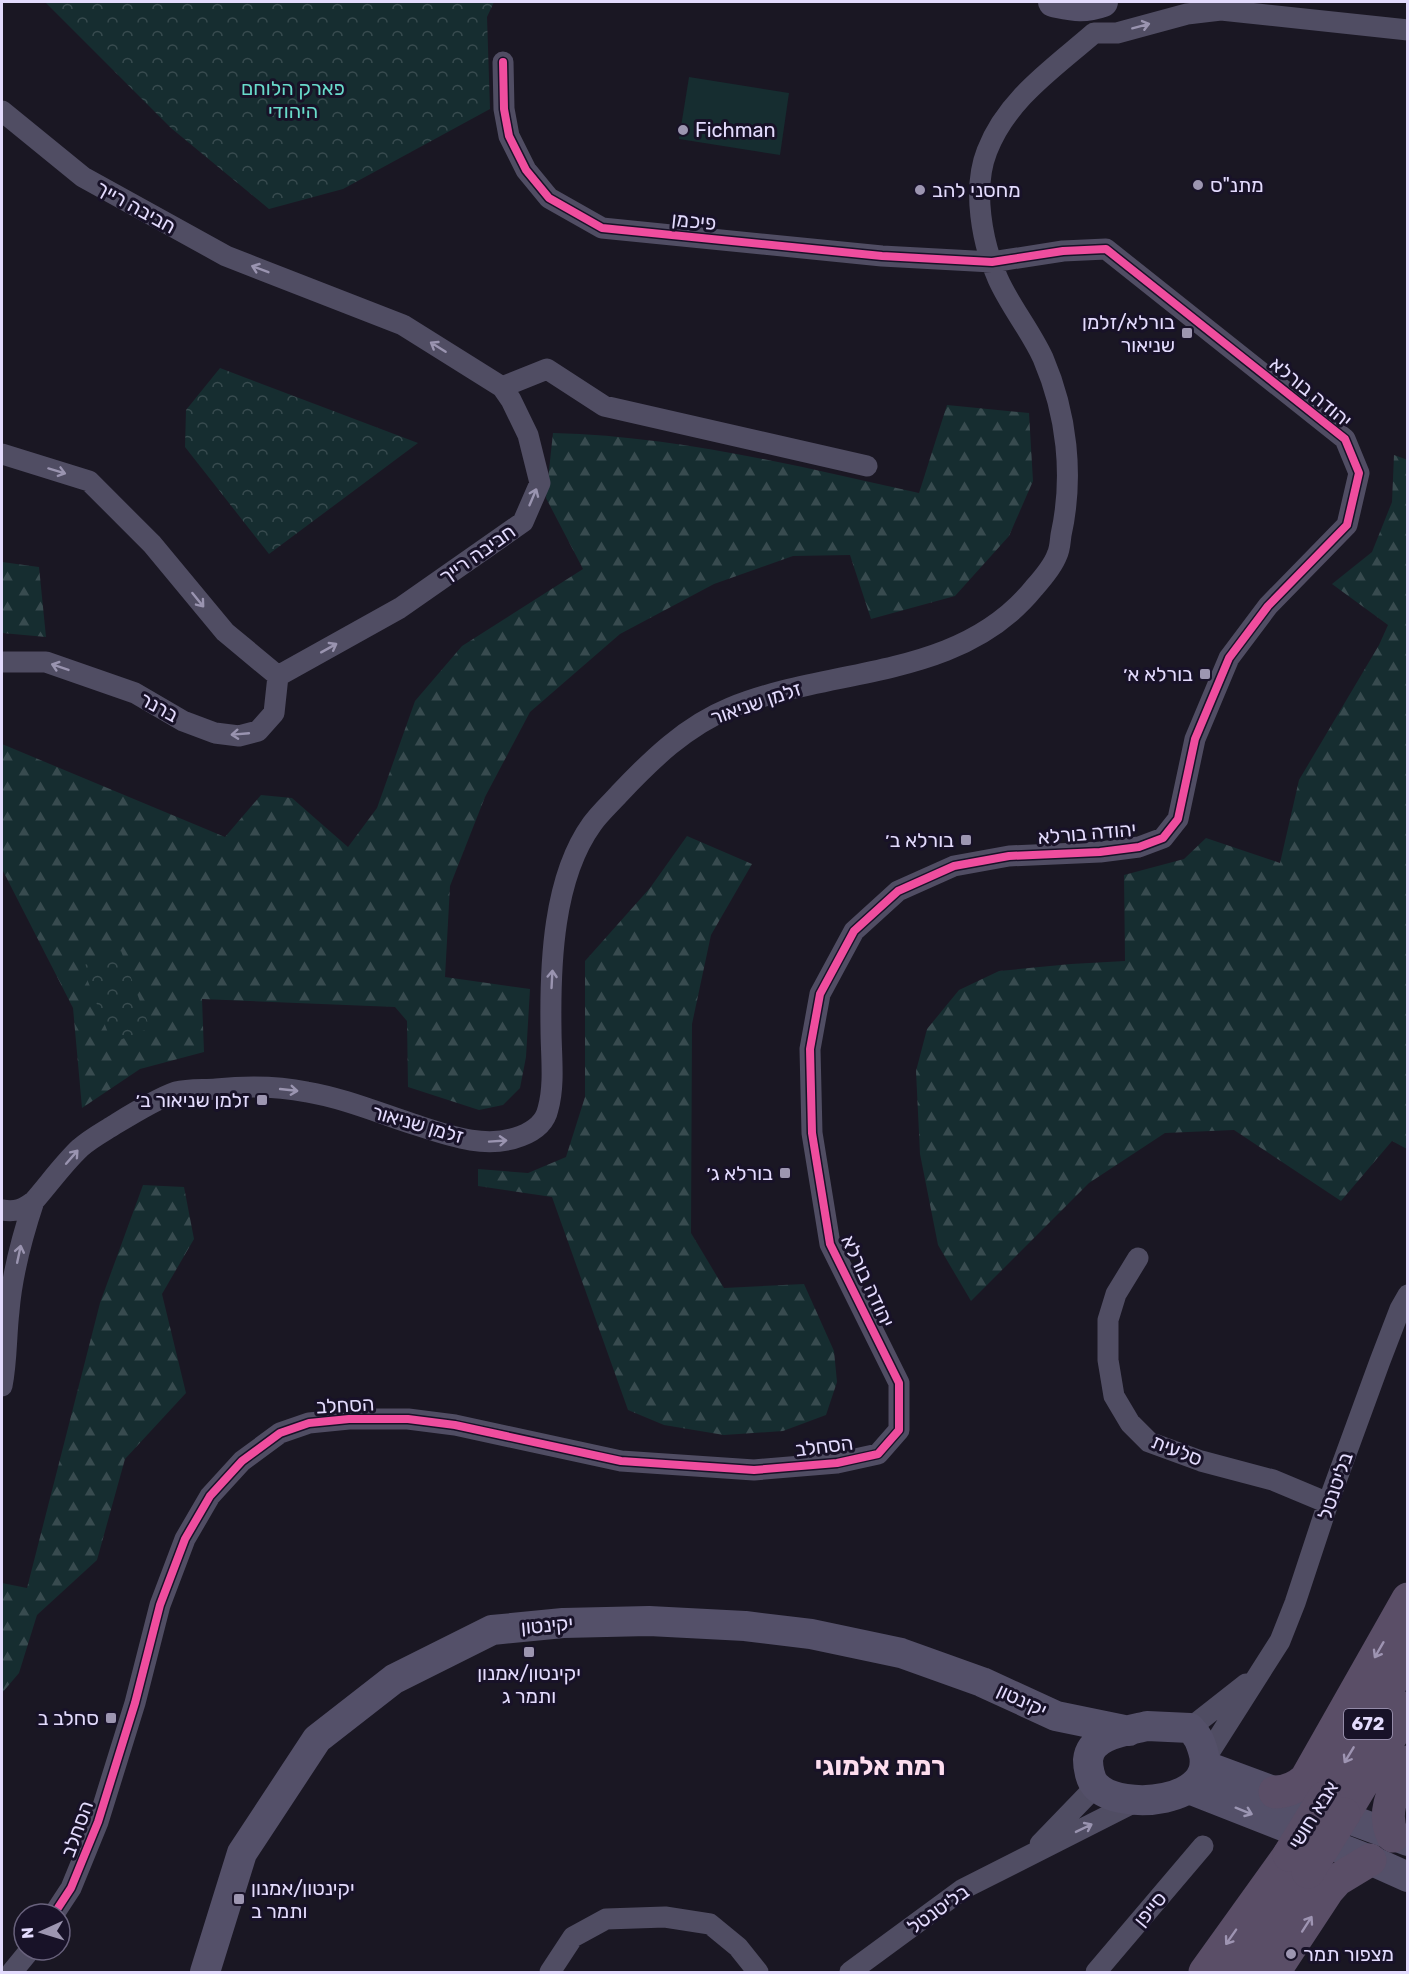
<svg xmlns="http://www.w3.org/2000/svg" width="1409" height="1974" viewBox="0 0 1409 1974" font-family="Rubik,'Noto Sans Hebrew',sans-serif">
<defs>
<pattern id="forest-firs" width="22" height="20" patternUnits="userSpaceOnUse" patternTransform="scale(1.5)"><rect width="22" height="20" fill="#162d30"/><path d="M5 1l3.5 6h-7zM16 11l3.5 6h-7z" fill="#384b4f"/></pattern>
<pattern id="park-crowns" width="20" height="18" patternUnits="userSpaceOnUse" patternTransform="scale(1.5)"><rect width="20" height="18" fill="#162d30"/><path d="M2 6a3 3 0 1 1 6 0M12 15a3 3 0 1 1 6 0" fill="none" stroke="#384b4f"/></pattern>
</defs>
<rect width="100%" height="100%" fill="#1a1723"/>
<path fill="#162d30" d="M 689,77 L 789,93 L 780,155 L 679,139 Z"/>
<path fill="url(#forest-firs)" d="M 947,405 L 1029,413 L 1033,481 L 1009,536 L 955,596 L 871,619 L 850,555 L 793,556 L 714,584 L 620,634 L 530,712 L 485,797 L 450,886 L 445,977 L 530,989 L 526,1057 L 520,1088 L 503,1105 L 479,1110 L 408,1087 L 407,1021 L 395,1007 L 202,999 L 204,1052 L 140,1069 L 82,1108 L 73,1008 L 2,869 L 2,744 L 225,837 L 261,795 L 292,798 L 348,847 L 377,808 L 415,701 L 462,646 L 583,569 L 546,498 L 553,433 C 677,436 798,466 919,493 Z
M 1394,455 L 1408,460 L 1407,1149 L 1392,1141 L 1341,1201 L 1234,1130 L 1165,1133 L 1089,1183 L 971,1301 L 938,1245 L 920,1154 L 916,1071 L 927,1029 L 959,990 L 999,971 L 1071,964 L 1125,961 L 1124,875 L 1184,859 L 1206,838 L 1280,863 L 1299,780 L 1379,645 L 1388,625 L 1332,584 L 1372,552 L 1392,502 Z
M 2,562 L 39,567 L 46,637 L 2,633 Z
M 687,836 L 752,864 L 711,935 L 692,1024 L 691,1233 L 724,1288 L 804,1284 L 834,1351 L 837,1382 L 826,1415 L 783,1431 L 724,1435 L 664,1425 L 628,1410 L 552,1197 L 478,1186 L 478,1169 L 528,1173 L 566,1157 L 585,1097 L 585,961 L 650,888 Z
M 143,1185 L 184,1187 L 194,1239 L 162,1294 L 186,1393 L 125,1459 L 97,1560 L 37,1615 L 19,1673 L 2,1693 L 2,1583 L 27,1588 L 100,1303 Z"/>
<path fill="url(#park-crowns)" d="M 45,2 L 494,2 L 487,17 L 490,109 L 343,189 L 269,209 L 171,128 Z
M 220,368 L 418,443 L 269,554 L 185,447 L 186,410 Z
M 121,951 L 150,1028 L 112,1043 L 82,966 Z"/>
<g fill="none" stroke-linecap="round" stroke-linejoin="round">
<path stroke="#504d63" stroke-width="21" d="M 1094,33 L 1117,33 L 1187,14 L 1221,10 L 1408,30
M 2,111 L 83,177 L 226,256 L 403,325 L 502,387 L 511,400 L 528,435 L 540,483 L 523,522 L 400,608 L 278,676
M 502,387 L 547,369 L 604,406 L 867,466
M 2,454 L 89,481 L 152,544 L 225,632 L 278,676
M 2,662 L 46,662 L 135,693 L 183,721 L 215,733 L 239,736 L 258,731 L 274,713 L 278,676
M 2,1210 C 15,1212 23,1210 34,1201 C 49,1184 63,1164 80,1148 C 90,1139 103,1132 114,1125 C 132,1114 156,1099 176,1092 C 188,1089 204,1090 216,1089 C 246,1086 277,1086 307,1092 C 343,1098 379,1113 413,1124 C 447,1135 486,1150 521,1136 C 534,1131 545,1123 548,1109 C 555,1084 551,1055 551,1029 C 550,964 553,878 592,824 C 600,813 610,804 619,794 C 651,760 686,726 730,708 C 831,666 959,681 1034,588 C 1042,579 1053,566 1057,555 C 1060,549 1060,542 1061,535 C 1074,476 1067,414 1043,358 C 1030,330 1010,306 998,279 C 982,243 972,189 987,151 C 1007,99 1054,68 1094,33
M 1138,1258 L 1116,1294 L 1108,1320 L 1108,1360 L 1114,1396 L 1130,1423 L 1149,1442 L 1201,1461 L 1273,1480 L 1328,1503
M 2,1386 C 7,1361 6,1336 9,1311 C 12,1274 22,1237 34,1201
M 1190,1728 L 1246,1684
M 1205,1759 L 1280,1641 L 1295,1603 L 1328,1503 L 1380,1361 L 1400,1309 L 1408,1295
M 1040,1844 L 1096,1786
M 54,1914 L 71,1888 L 98,1822 L 135,1703 L 160,1605 L 185,1539 L 210,1496 L 242,1461 L 280,1433 L 309,1423 L 349,1419 L 408,1419 L 455,1425 L 621,1461 L 754,1470 L 837,1463 L 878,1454 L 899,1430 L 899,1383 L 830,1244 L 812,1133 L 810,1049 L 820,994 L 854,931 L 898,891 L 954,866 L 1009,856 L 1100,852 L 1139,847 L 1163,838 L 1178,819 L 1195,739 L 1229,658 L 1268,606 L 1347,525 L 1359,473 L 1345,439 L 1106,249 L 1063,251 L 992,262 L 882,256 L 602,228 L 549,198 L 526,170 L 509,136 L 504,109 L 503,62
M 12,1972 L 30,1950
M 550,1972 L 573,1937 L 606,1919 L 665,1917 L 710,1924 L 738,1947 L 758,1972
M 850,1972 L 963,1889 L 1141,1799
M 1096,1972 L 1203,1846"/>
<path stroke="#545069" stroke-width="30" d="M 1053,2 C 1073,6 1083,9 1103,2
M 1147,1726 L 1190,1728 C 1198,1736 1200,1741 1203,1751 C 1219,1803 1121,1812 1096,1786 C 1090,1780 1088,1767 1088,1760 C 1090,1734 1128,1731 1147,1726 Z
M 1206,1766 L 1408,1841
M 1189,1789 L 1370,1860 L 1408,1877
M 205,1972 L 242,1853 L 317,1739 L 394,1679 L 492,1630 L 563,1623 L 649,1621 L 745,1626 L 811,1634 L 901,1653 L 982,1682 L 1056,1716 L 1129,1731"/>
<path stroke="#5a4e67" stroke-width="33" d="M 1275,1792 C 1288,1792 1297,1787 1306,1779 L 1408,1599
M 1324,1798 L 1384,1697 L 1408,1649
M 1344,1814 L 1408,1708
M 1393,1836 C 1380,1810 1397,1786 1408,1762
M 1205,1972 L 1289,1855
M 1241,1972 L 1308,1872
M 1274,1972 L 1328,1890 L 1337,1880 L 1370,1860"/>
<path stroke="#5a4e67" stroke-width="33" d="M 1289,1855 L 1324,1798
M 1308,1872 L 1344,1814"/>
<g stroke="#181228" stroke-width="11">
<path id="cycleway" d="M 54,1914 L 71,1888 L 98,1822 L 135,1703 L 160,1605 L 185,1539 L 210,1496 L 242,1461 L 280,1433 L 309,1423 L 349,1419 L 408,1419 L 455,1425 L 621,1461 L 754,1470 L 837,1463 L 878,1454 L 899,1430 L 899,1383 L 830,1244 L 812,1133 L 810,1049 L 820,994 L 854,931 L 898,891 L 954,866 L 1009,856 L 1100,852 L 1139,847 L 1163,838 L 1178,819 L 1195,739 L 1229,658 L 1268,606 L 1347,525 L 1359,473 L 1345,439 L 1106,249 L 1063,251 L 992,262 L 882,256 L 602,228 L 549,198 L 526,170 L 509,136 L 504,109 L 503,62"/>
</g>
<use href="#cycleway" stroke="#ef4d9e" stroke-width="8"/>
</g>
<defs><path id="oneway-shaft" d="M-6 0H5M1.5-3L5.5 0L1.5 3" fill="none" stroke-width="1.6" stroke-linecap="round" stroke-linejoin="round" transform="scale(1.5)"/></defs>
<g stroke="#9a94b0">
<use href="#oneway-shaft" transform="translate(1141 26) rotate(-15)"/>
<use href="#oneway-shaft" transform="translate(260 269) rotate(-159)"/>
<use href="#oneway-shaft" transform="translate(438 347) rotate(-148)"/>
<use href="#oneway-shaft" transform="translate(57 471) rotate(17)"/>
<use href="#oneway-shaft" transform="translate(533 497) rotate(-67)"/>
<use href="#oneway-shaft" transform="translate(198 600) rotate(51)"/>
<use href="#oneway-shaft" transform="translate(329 648) rotate(-29)"/>
<use href="#oneway-shaft" transform="translate(60 667) rotate(-161)"/>
<use href="#oneway-shaft" transform="translate(240 734) rotate(175)"/>
<use href="#oneway-shaft" transform="translate(552 979) rotate(-87)"/>
<use href="#oneway-shaft" transform="translate(289 1090) rotate(6)"/>
<use href="#oneway-shaft" transform="translate(498 1141) rotate(-4)"/>
<use href="#oneway-shaft" transform="translate(72 1157) rotate(-49)"/>
<use href="#oneway-shaft" transform="translate(19 1254) rotate(-78)"/>
<use href="#oneway-shaft" transform="translate(1084 1828) rotate(-26)"/>
</g>
<g stroke="#9e94b2">
<use href="#oneway-shaft" transform="translate(1379 1650) rotate(120)"/>
<use href="#oneway-shaft" transform="translate(1349 1755) rotate(121)"/>
<use href="#oneway-shaft" transform="translate(1307 1924) rotate(-57)"/>
<use href="#oneway-shaft" transform="translate(1231 1937) rotate(125)"/>
</g>
<use stroke="#9c96b3" href="#oneway-shaft" transform="translate(1244 1811) rotate(22)"/>
<g fill="#9d96b1" stroke="#181228" stroke-width="2">
<circle cx="683" cy="130" r="6"/>
<circle cx="1198" cy="185" r="6"/>
<circle cx="920" cy="190" r="6"/>
<rect x="1181" y="327" width="12" height="12" rx="3"/>
<rect x="1199" y="668" width="12" height="12" rx="3"/>
<rect x="960" y="834" width="12" height="12" rx="3"/>
<rect x="256" y="1094" width="12" height="12" rx="3"/>
<rect x="779" y="1167" width="12" height="12" rx="3"/>
<rect x="523" y="1646" width="12" height="12" rx="3"/>
<rect x="105" y="1712" width="12" height="12" rx="3"/>
<rect x="233" y="1893" width="12" height="12" rx="3"/>
<circle cx="1291" cy="1954" r="6"/>
</g>
<g text-anchor="middle" dominant-baseline="central" stroke-width="6" stroke-linejoin="round" paint-order="stroke">
<rect fill="#181228" stroke="#a69fbd" stroke-width="1.5" x="1344" y="1709" width="48" height="30" rx="4.5"/>
<g font-size="18" font-weight="bold" fill="#e3dbfd">
<text x="1368" y="1724">672</text>
</g>
<g font-size="20" fill="#69dbcb" stroke="#181228">
<text x="293" y="88">פארק הלוחם<tspan x="293" dy="23">היהודי</tspan></text>
</g>
<g font-size="20" fill="#e3dbfd" stroke="#181228" text-anchor="end">
<text x="695" y="130" text-anchor="start">Fichman</text>
<text x="1210" y="185" text-anchor="start">מתנ"ס</text>
<text x="932" y="190" text-anchor="start">מחסני להב</text>
<text x="1175" y="322">בורלא/זלמן<tspan x="1175" dy="23">שניאור</tspan></text>
<text x="1193" y="674">בורלא א׳</text>
<text x="954" y="840">בורלא ב׳</text>
<text x="250" y="1100">זלמן שניאור ב׳</text>
<text x="773" y="1173">בורלא ג׳</text>
<text x="529" y="1673" text-anchor="middle">יקינטון/אמנון<tspan x="529" dy="23">ותמר ג</tspan></text>
<text x="99" y="1718">סחלב ב</text>
<text x="251" y="1888" text-anchor="start">יקינטון/אמנון<tspan x="251" dy="23">ותמר ב</tspan></text>
<text x="1303" y="1954" text-anchor="start">מצפור תמר</text>
</g>
<g font-size="20" fill="#e3dbfd" stroke="#181228">
<text transform="translate(136 207) rotate(29)">חביבה רייך</text>
<text transform="translate(694 221) rotate(6)">פיכמן</text>
<text transform="translate(1311 392) rotate(39)">יהודה בורלא</text>
<text transform="translate(477 554) rotate(-35)">חביבה רייך</text>
<text transform="translate(756 703) rotate(-19)">זלמן שניאור</text>
<text transform="translate(159 707) rotate(29)">ברנר</text>
<text transform="translate(1087 833) rotate(-5)">יהודה בורלא</text>
<text transform="translate(418 1124) rotate(16)">זלמן שניאור</text>
<text transform="translate(868 1281) rotate(65)">יהודה בורלא</text>
<text transform="translate(345 1405) rotate(-3)">הסחלב</text>
<text transform="translate(824 1446) rotate(-7)">הסחלב</text>
<text transform="translate(1177 1450) rotate(22)">סלעית</text>
<text transform="translate(1335 1486) rotate(-71)">בליטנטל</text>
<text transform="translate(547 1625) rotate(-5)">יקינטון</text>
<text transform="translate(1022 1700) rotate(25)">יקינטון</text>
<text transform="translate(1313 1815) rotate(-58)">אבא חושי</text>
<text transform="translate(77 1829) rotate(-70)">הסחלב</text>
<text transform="translate(938 1909) rotate(-35)">בליטנטל</text>
<text transform="translate(1150 1909) rotate(-50)">סייפן</text>
</g>
<g font-size="26" font-weight="bold" fill="#fdddee" stroke="#181228">
<text x="880" y="1766">רמת אלמוגי</text>
</g>
</g>
<rect width="1409" height="1974" fill="none" stroke="#e3dbfd" stroke-width="6"/>
<g transform="translate(42 1932) rotate(266)"><circle r="28" fill="#181228" stroke="#69627d" stroke-width="1.5"/>
<path d="M0-4.5L10 22L0 15L-10 22Z" fill="#9d96b1"/>
<text y="-9" font-size="16" font-weight="bold" text-anchor="middle" fill="#e3dbfd">N</text>
</g>
</svg>
